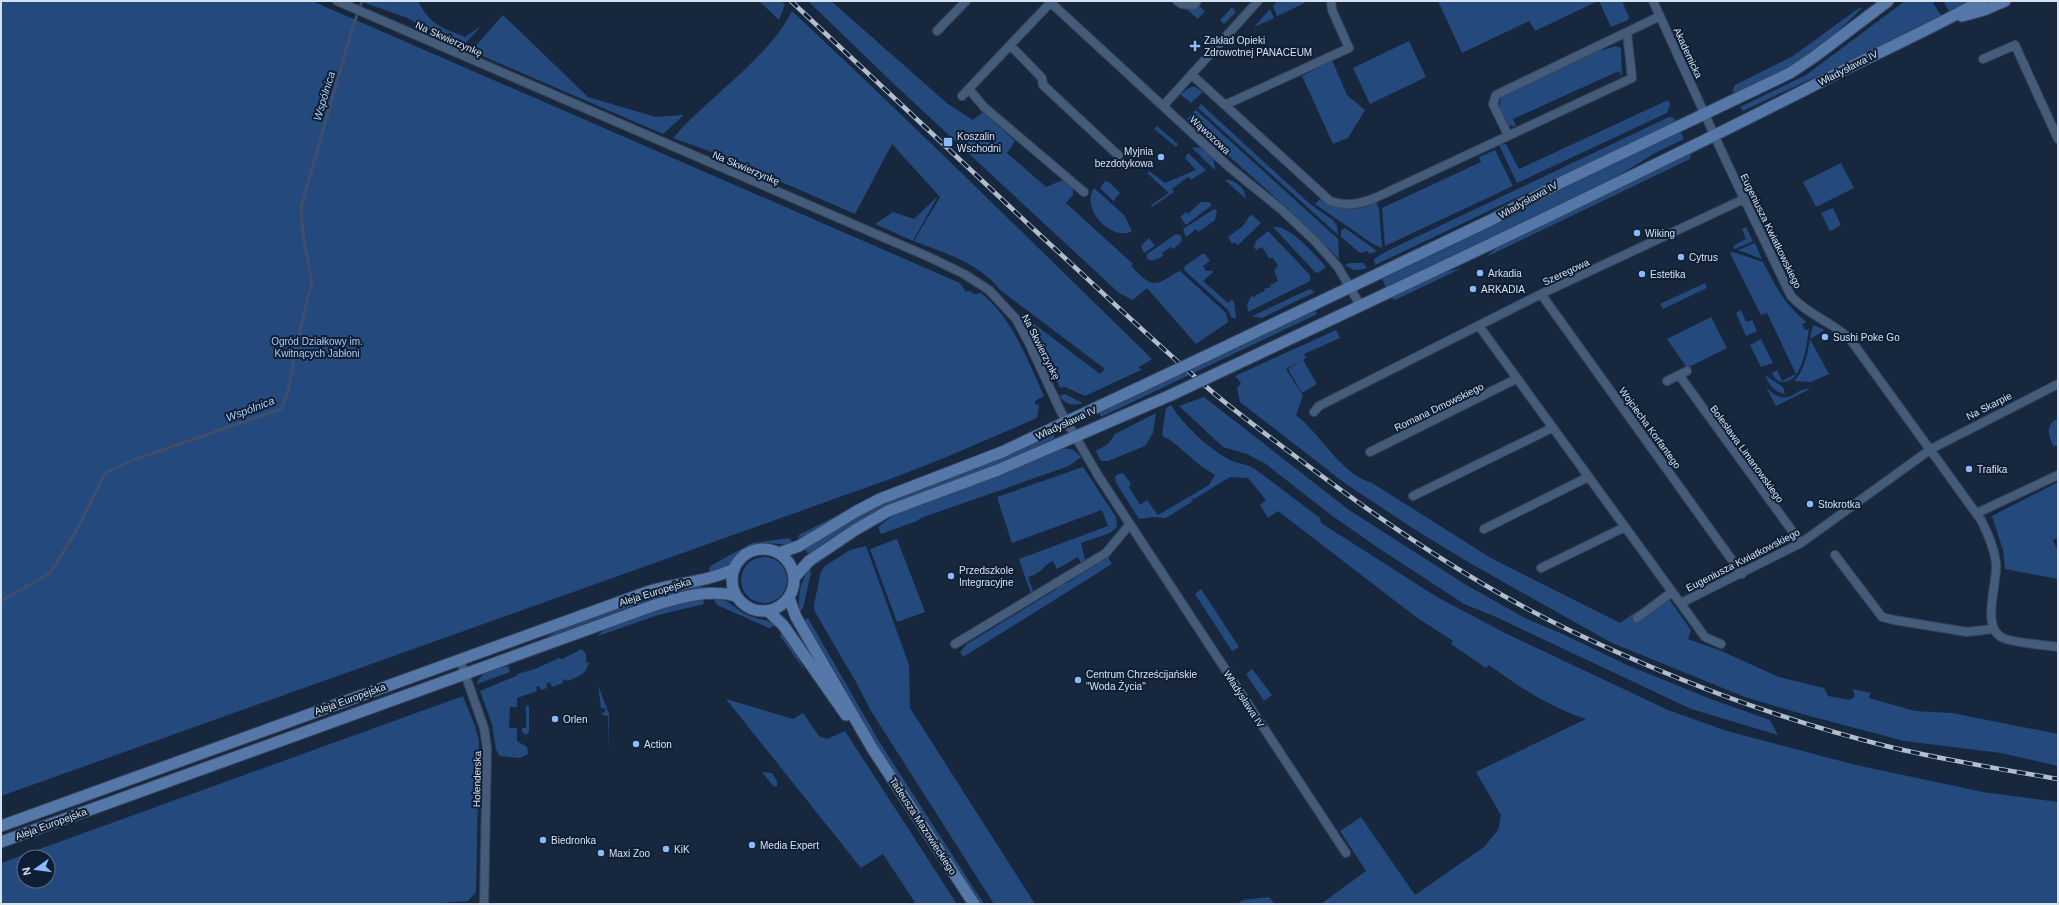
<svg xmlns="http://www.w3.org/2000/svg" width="2059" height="905" viewBox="0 0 2059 905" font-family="Arial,sans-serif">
<rect width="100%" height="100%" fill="#17273e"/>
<path fill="#24497d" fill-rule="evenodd" d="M 1,1 L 312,1 L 960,283 L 966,292 L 969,291 L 974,294 L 981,293 C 1013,319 1027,359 1044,396 L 1035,401 L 1035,404 L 1039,405 L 1037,418 L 944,458 L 893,478 L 1,796 Z
M 359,1 L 418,1 C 431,26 441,27 465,37 L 481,26 L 462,47 L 405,17 Z
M 759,1 L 781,1 L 785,5 L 779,20 Z
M 808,1 L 831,1 L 948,104 L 973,120 L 983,112 L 1015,141 L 1007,153 L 1046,187 L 1063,180 L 1073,188 L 1073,195 L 1066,203 L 1133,264 L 1131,266 C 1145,279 1150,290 1169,277 C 1173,275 1176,272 1180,271 L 1226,313 L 1228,322 L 1196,344 L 1147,288 L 1133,300 L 1119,293 L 896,86 Z
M 1277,1 L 1304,1 L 1305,3 L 1277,16 L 1273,6 Z
M 1438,1 L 1598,1 L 1535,31 L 1529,21 L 1462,53 Z
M 1599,1 L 1622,1 L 1629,17 L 1628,20 L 1611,27 Z
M 1905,1 L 1932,1 L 1942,17 L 1743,111 L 1740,107 L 1806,75 Z
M 1943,1 L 1976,1 L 1950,13 Z
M 1199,6 L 1205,11 L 1198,19 L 1185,8 Z
M 1232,7 L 1236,12 L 1224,24 L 1220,20 Z
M 1859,8 L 1862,8 C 1841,29 1819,49 1793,65 C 1774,76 1753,84 1734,94 L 1733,90 L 1735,85 L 1793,56 Z
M 1270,9 L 1274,18 L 1254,27 Z
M 792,11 C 914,125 1033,243 1152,359 L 1139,367 L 1141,370 L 1085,396 L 1065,387 L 1060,388 L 1038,339 L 1023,320 L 1025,317 L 1100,374 L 1105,369 L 1000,290 C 980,263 944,253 914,241 L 940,197 L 892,144 L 855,214 L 717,154 L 673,138 C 709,96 768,59 792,11 Z
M 503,15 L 588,97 L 656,117 L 684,115 L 663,134 L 471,51 Z
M 1409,41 L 1426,77 L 1370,104 L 1353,68 Z
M 1616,46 L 1621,48 L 1622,77 L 1619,71 L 1513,119 L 1516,126 C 1502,128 1496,106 1502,96 L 1600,49 L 1603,50 Z
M 1332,60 L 1347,95 L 1365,110 L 1348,138 L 1333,144 L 1302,76 Z
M 1191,87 L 1195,87 L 1203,92 L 1191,103 L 1180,94 Z
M 1668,100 L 1670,104 L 1667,113 L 1517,183 L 1499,145 L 1506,144 L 1519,169 Z
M 1201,104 L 1310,204 L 1333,220 L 1337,226 L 1338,235 L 1198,108 Z
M 1196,110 L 1338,239 L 1339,259 L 1285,206 L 1187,119 Z
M 1669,117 L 1674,118 L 1676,122 L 1375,265 L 1374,259 L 1387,251 Z
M 1157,126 L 1178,144 L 1176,147 L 1154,129 Z
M 1680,131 L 1684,139 L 1655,153 L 1613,179 L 1386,287 L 1382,279 L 1519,213 L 1572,182 Z
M 1196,147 C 1206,148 1216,159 1215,170 L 1192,148 Z
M 1495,150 L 1513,186 L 1385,246 L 1382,208 L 1481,162 L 1479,157 Z
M 1188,153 L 1206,170 L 1191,180 L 1188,177 L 1172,189 L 1174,192 L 1152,207 L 1151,205 L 1169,193 L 1147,173 L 1149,171 L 1165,183 L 1196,170 L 1185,158 Z
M 1691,153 L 1690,159 L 1486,257 L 1502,243 Z
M 1841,163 L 1854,188 L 1816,207 L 1803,182 Z
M 1225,180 C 1236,179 1246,189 1246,199 Z
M 1105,181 L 1109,182 L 1120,193 L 1113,201 L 1100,188 Z
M 1094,188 L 1124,215 L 1132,231 C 1112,242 1080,209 1094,188 Z
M 938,196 L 913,241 L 875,224 L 893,212 L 914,219 Z
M 1321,198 C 1339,211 1355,213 1376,202 L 1379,209 L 1382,248 L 1373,244 L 1315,204 Z
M 1201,202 L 1209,202 L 1212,205 L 1186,225 L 1180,217 L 1186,212 L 1188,214 Z
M 1833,208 L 1841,225 L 1830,231 L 1821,213 Z
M 1214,209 L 1217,210 L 1215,220 L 1198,232 L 1196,229 L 1186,237 L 1183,229 Z
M 1251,214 L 1261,223 L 1238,245 L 1234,242 L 1232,244 L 1228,237 L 1243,226 Z
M 1273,227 C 1289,224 1316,256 1326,267 L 1318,273 L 1315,272 Z
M 1746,227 L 1753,241 L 1735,249 L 1733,246 L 1746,239 L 1742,229 Z
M 1345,228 L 1377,251 L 1370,254 L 1367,251 L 1360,253 L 1341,237 L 1341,230 Z
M 1268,231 L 1310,275 L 1310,281 L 1248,312 L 1247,304 L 1252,295 L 1254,298 L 1257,294 L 1260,294 L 1259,293 L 1265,291 L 1264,289 L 1271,287 L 1270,285 L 1278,281 L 1274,270 L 1278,265 L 1272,257 L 1270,259 L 1262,247 L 1256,250 L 1254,247 L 1256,241 Z
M 1176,234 L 1180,235 L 1182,238 L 1181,242 L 1173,249 L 1171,247 L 1162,253 L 1163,256 C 1158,259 1152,262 1147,259 L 1147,254 Z
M 1149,238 L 1155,246 L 1144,253 L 1141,246 Z
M 1755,243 L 1762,259 L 1738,250 Z
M 1733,252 L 1763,262 C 1775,285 1785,306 1807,322 L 1802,324 L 1805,330 L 1809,329 C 1807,342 1803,383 1783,382 C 1778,382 1773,377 1772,373 L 1777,370 L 1782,381 L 1796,374 L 1767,313 L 1761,315 L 1730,253 Z
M 1202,254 L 1205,254 L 1210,261 L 1203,266 L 1206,271 L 1211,271 L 1212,270 L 1213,272 L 1203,281 L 1228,303 L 1231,300 L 1234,301 L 1236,318 L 1232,318 L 1228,310 L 1184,270 L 1185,266 Z
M 1350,263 L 1363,263 L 1367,268 C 1359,271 1352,271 1345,265 Z
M 1462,268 L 1395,300 L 1391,298 L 1390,296 L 1438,274 Z
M 1705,283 L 1707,288 L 1663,309 L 1660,304 Z
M 1310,289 L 1315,292 L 1262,318 L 1252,316 Z
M 1315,310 L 1317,314 L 1101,417 L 1099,413 Z
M 1741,310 L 1746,322 L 1752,320 L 1757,331 L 1746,336 L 1736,313 Z
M 1711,317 L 1727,348 L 1687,368 L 1667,339 Z
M 1813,325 L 1825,330 L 1810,339 L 1829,374 L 1811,382 L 1794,381 C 1808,367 1808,344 1813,325 Z
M 1336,330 L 1340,338 L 1304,354 L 1306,358 L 1303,360 L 1317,384 L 1302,393 L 1288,369 L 1301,361 L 1286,369 L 1303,396 L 1296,415 C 1322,435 1339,473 1372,483 L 1491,558 L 1620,623 L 1637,611 L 1644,618 L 1669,599 L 1691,630 L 1688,639 L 1719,650 L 1779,677 L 1824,688 L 1828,696 L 1849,700 L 1855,697 L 1853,689 L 1871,693 L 1869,698 L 1915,711 L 1952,713 L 2058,734 L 2058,766 L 2001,753 L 1904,741 L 1802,714 L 1745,697 L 1612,643 L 1468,562 L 1414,529 L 1346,484 L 1240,402 L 1237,388 L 1241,383 L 1235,376 Z
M 1761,339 L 1773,363 L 1761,367 L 1750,345 Z
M 1765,375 L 1783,387 L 1785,394 C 1774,392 1769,385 1765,375 Z
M 1766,387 C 1789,411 1795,386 1810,389 L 1776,406 Z
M 1065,394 L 1083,403 C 1074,407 1065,404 1059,396 Z
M 1204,397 L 1349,510 L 1468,586 L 1527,619 L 1565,635 L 1627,665 L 1711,699 L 1770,720 L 1778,735 L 1691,709 L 1496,617 L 1464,604 L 1374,545 L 1331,515 L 1266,464 L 1247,454 L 1223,447 L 1179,406 Z
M 1171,405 C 1183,425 1211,451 1232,461 C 1240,464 1247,464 1255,469 L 1320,518 L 1321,523 L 1437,597 L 1505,633 L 1668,710 L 1727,731 L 1856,765 L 1983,792 L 2058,802 L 2058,904 L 1321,904 L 1366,871 L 1340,831 L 1361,817 L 1415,895 L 1484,847 L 1498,830 L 1501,815 L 1476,772 L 1586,719 C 1551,708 1519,687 1489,665 L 1486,668 L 1451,644 L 1453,641 L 1416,617 L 1278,511 L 1268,518 L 1260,505 L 1266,500 L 1248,478 L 1230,477 L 1194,499 L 1191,497 L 1193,501 L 1166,518 L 1153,517 L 1139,519 L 1116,483 L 1115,477 L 1118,474 L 1123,473 L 1131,484 L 1129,487 L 1140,505 L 1147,500 L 1158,515 L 1209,485 L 1215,475 L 1201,466 L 1169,439 L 1165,438 L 1162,435 L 1166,408 Z
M 1156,413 L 1153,433 L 1145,446 L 1108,461 L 1101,461 L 1096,451 L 1108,444 L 1115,434 Z
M 2055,420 L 2058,420 L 2058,448 L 2056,445 L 2054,447 C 2049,437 2045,428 2055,420 Z
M 1053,434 L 1055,438 L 1006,461 L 881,509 L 851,526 L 809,555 L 805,549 L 880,505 L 995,461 Z
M 1060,448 L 1072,449 L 1081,457 L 1069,466 L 921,518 L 917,521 L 881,534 L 878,527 L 895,514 Z
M 1083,467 L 1116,517 L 1117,527 L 1110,533 L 1081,543 L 1085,560 L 1081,563 L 1078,557 L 1057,569 L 1053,561 C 1043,565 1043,573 1028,577 L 1033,591 L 1031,594 L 1019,559 L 1108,526 L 1102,510 L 1012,543 L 997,497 Z
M 2058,482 L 2058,538 L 2053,540 L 2058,552 L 2058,579 L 2005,569 L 2003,550 L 1992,516 Z
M 859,504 L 799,541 L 798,538 L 799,535 Z
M 789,538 L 794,543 C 779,547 765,539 750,545 C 738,549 735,561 725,567 C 720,570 715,571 710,572 L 709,568 L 712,565 L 752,543 Z
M 897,539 L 925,612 L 897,622 L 870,549 Z
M 866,546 L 909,665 L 910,708 L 1035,904 L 994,904 L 871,711 L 856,682 L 815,612 L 814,605 L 821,571 L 825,566 L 850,550 Z
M741 580a23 23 0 1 1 46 0a23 23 0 1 1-46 0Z
M 1108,557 L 1112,564 L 963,657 L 960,652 L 967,644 L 1057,589 L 1057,586 L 1064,581 L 1067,583 Z
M 810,568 L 811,573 L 803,608 L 800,611 C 797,597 801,579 810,568 Z
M 701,585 L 702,588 L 650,600 L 545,638 L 557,631 L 649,598 Z
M 1201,589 L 1239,647 L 1232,651 L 1195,594 Z
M 713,598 C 733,600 734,610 750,616 C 759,620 767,619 776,625 L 769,628 L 717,605 Z
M 703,599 L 704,604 L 658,615 L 598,636 C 607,621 684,602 703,599 Z
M 808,618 L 880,743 L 984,904 L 979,904 L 859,717 L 845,688 L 804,620 Z
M 782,633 L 792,647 L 805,671 L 780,636 Z
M 582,649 L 586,654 L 586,663 L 589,662 C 587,674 578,677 567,681 L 566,679 L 563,680 L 563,683 L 552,687 L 550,682 L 546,684 L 547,688 L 541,690 L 539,686 L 536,687 L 537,691 L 517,698 L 517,707 L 510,707 L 509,728 L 517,728 L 517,741 L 527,747 L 528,754 L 519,758 L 500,756 L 496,750 L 492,724 L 480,691 L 516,676 L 517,674 L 535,669 L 559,658 L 562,659 Z
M 508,666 L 510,672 L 477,684 C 481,670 496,669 508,666 Z
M 1252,669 L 1272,695 L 1264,701 L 1246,674 Z
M 598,685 L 609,714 L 609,750 L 608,716 L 603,715 L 601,713 L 605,712 L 605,708 L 601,708 Z
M 463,696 L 475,726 L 479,741 L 476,892 L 468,901 L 427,904 L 1,904 L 1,863 ZM 24,857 L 48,857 L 48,881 L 24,881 Z
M 726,699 L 793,719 L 803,713 L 819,736 L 827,739 L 845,731 L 957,904 L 916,904 L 883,854 L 861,868 Z
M 526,705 L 529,707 L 529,732 L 526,735 L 522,732 L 522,728 L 526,728 Z
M 762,772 L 772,773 L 777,781 L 777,786 L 774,787 Z
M 1269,897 L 1275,904 L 1237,904 L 1243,900 Z"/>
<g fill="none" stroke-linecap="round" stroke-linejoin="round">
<path stroke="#404e6b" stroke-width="3" d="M 1,601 L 50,573 L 75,533 L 105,473 L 133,460 L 281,409 L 288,393 L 295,352 L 312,281 L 304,241 L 301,207 L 352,29 L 362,1"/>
<g stroke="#36455b" stroke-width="10">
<path id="minor" d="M 337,1 L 929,257 L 964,274 L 989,290 L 1016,319 L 1028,341 L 1061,412 L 1099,477 L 1346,853
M 1049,1 L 1229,167 L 1282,210 L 1315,241 L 1338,267 L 1360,305
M 1177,1 L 1182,4 L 1194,5 L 1197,1
M 1653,1 L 1727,163 L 1791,296 C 1808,315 1832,322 1850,339 L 1981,520 C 1988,534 1994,547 1996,563 C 1998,584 1980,627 2003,638 C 2014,643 2045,645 2058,647
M 937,31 L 966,1
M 1010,45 L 1042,78 L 1043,85 L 1119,156
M 1983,59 L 2015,45 L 2058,139
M 1192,75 L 1330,201 C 1346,207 1360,204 1375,198 L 1632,78 L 1627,32 L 1660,16
M 969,89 L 984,107 L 1084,192
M 962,96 L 1051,2
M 1164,105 L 1258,1
M 1225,105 L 1349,48 L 1332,10 L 1331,1
M 1508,135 L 1493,104 L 1496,95 L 1627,32
M 1541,294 L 1742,574
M 1479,326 L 1705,637 L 1721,644
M 1679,375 L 1687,371
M 1667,381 L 1679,375 L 1801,543
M 1314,412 L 1319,406 L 1541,294 L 1744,199
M 1370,452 L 1516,379
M 1413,496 L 1552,428
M 1977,513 L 2058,475
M 1484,529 L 1588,477
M 1835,555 L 1882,617 L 1894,620 L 1967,632 L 1993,629
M 1541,568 L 1625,527
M 1681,603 L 1801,543 L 1931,449 L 2058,384
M 1637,618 L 1672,592
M 955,644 L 1106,553 L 1130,524
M 460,660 L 484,728 L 487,748 L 484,904"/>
</g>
<g stroke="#36455b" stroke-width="13">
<path id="secondary" d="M 1962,16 L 1984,10 L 2005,1
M 1208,355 L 1493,219 L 1562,182 L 1790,73 L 1814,57 L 1888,1
M 1224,370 C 1428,274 1633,178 1834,75 C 1883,50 1933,28 1981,1
M732 580a31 31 0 1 1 62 0a31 31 0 1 1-62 0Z
M 779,553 L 799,546 L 857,511 L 880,499 L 1002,452 L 1155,380
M 794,578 L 809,561 L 855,530 L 888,511 L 998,470 L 1171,395
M 789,598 L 796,617 L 872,748 L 974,904
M 768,611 L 783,625 L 846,715
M 1,826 L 647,592 C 675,583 707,582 734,569
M 1,842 L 655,605 C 681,597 709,589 736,596"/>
</g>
<use href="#minor" stroke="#455b7a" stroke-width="8"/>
<use href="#secondary" stroke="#5578a9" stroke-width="11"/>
<g stroke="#b2bece" stroke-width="4.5">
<path id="rail" d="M 791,1 C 874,79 958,158 1041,236 C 1099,289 1156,344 1216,395 C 1245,419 1276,442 1307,465 C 1390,527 1477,586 1571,631 C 1672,679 1777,719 1886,746 C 1943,760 2000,769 2058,779"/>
</g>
<use href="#rail" stroke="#0e1e34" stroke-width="3" stroke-dasharray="9" stroke-linecap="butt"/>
<g stroke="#36455b" stroke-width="13" stroke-linecap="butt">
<path id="secondary-bridge" d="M 1155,380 L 1208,355
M 1171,395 L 1224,370"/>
</g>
<use href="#secondary-bridge" stroke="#5578a9" stroke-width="11"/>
</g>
<g fill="#8abafc" stroke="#0e1e34" stroke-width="1.5">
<path d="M1193 40h4v4h4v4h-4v4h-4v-4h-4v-4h4z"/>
<rect x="943" y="137" width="10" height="10" rx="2"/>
<circle cx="1161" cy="157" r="4"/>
<circle cx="1637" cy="233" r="4"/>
<circle cx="1681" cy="257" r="4"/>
<circle cx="1480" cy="273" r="4"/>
<circle cx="1642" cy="274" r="4"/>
<circle cx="1473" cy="289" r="4"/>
<circle cx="1825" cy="337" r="4"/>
<circle cx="1969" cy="469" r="4"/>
<circle cx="1810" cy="504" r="4"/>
<circle cx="951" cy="576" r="4"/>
<circle cx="1078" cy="680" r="4"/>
<circle cx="555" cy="719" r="4"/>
<circle cx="636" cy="744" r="4"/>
<circle cx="543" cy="840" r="4"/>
<circle cx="752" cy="845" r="4"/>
<circle cx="666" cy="849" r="4"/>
<circle cx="601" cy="853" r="4"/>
</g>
<g text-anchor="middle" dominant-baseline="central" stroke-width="4" stroke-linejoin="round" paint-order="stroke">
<g font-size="10" fill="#d7e2f1" stroke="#0e1e34">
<text transform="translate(449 39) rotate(24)">Na Skwierzynkę</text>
<text transform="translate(1688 53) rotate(65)">Akademicka</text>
<text transform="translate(1848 68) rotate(-27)">Władysława IV</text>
<text transform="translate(1210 135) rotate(43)">Wąwozowa</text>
<text transform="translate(746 168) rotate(23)">Na Skwierzynkę</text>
<text transform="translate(1528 200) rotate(-29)">Władysława IV</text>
<text transform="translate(1771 231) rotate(64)">Eugeniusza Kwiatkowskiego</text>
<text transform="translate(1566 272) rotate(-25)">Szeregowa</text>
<text transform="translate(1041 347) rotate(63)">Na Skwierzynkę</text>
<text transform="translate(1989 406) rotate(-27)">Na Skarpie</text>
<text transform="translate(1439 407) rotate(-26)">Romana Dmowskiego</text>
<text transform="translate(1066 423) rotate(-25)">Władysława IV</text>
<text transform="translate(1650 428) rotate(54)">Wojciecha Korfantego</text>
<text transform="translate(1747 454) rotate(54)">Bolesława Limanowskiego</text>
<text transform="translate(1743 560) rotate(-27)">Eugeniusza Kwiatkowskiego</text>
<text transform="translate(655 592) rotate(-17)">Aleja Europejska</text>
<text transform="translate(350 699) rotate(-20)">Aleja Europejska</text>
<text transform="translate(1244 699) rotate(57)">Władysława IV</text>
<text transform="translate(477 779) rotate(-89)">Holenderska</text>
<text transform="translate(51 824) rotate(-20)">Aleja Europejska</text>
<text transform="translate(923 826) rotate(57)">Tadeusza Mazowieckiego</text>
</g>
<g font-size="10" fill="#d7e2f1" stroke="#0e1e34" text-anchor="start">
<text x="1204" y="40">Zakład Opieki<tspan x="1204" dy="12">Zdrowotnej PANACEUM</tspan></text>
<text x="957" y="136">Koszalin<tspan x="957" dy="12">Wschodni</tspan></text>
<text x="1153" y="151" text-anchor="end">Myjnia<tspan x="1153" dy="12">bezdotykowa</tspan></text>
<text x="1645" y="233">Wiking</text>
<text x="1689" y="257">Cytrus</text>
<text x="1488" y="273">Arkadia</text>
<text x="1650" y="274">Estetika</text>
<text x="1481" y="289">ARKADIA</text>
<text x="1833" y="337">Sushi Poke Go</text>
<text x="1977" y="469">Trafika</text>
<text x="1818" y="504">Stokrotka</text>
<text x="959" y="570">Przedszkole<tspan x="959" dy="12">Integracyjne</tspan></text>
<text x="1086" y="674">Centrum Chrześcijańskie<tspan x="1086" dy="12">"Woda Życia"</tspan></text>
<text x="563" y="719">Orlen</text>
<text x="644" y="744">Action</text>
<text x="551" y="840">Biedronka</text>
<text x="760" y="845">Media Expert</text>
<text x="674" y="849">KiK</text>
<text x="609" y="853">Maxi Zoo</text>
</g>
<g font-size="10" fill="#aecaf1" stroke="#0e1e34">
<text x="317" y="341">Ogród Działkowy im.<tspan x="317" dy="12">Kwitnących Jabłoni</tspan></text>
</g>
<g font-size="11" font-style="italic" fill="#b1cdf4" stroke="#0e1e34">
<text transform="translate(324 96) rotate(-73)">Wspólnica</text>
<text transform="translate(250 409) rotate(-21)">Wspólnica</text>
</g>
</g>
<rect width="2059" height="905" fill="none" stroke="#d7e2f1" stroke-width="4"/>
<g transform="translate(36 869) rotate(256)"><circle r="19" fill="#0e1e34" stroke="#5e6c80"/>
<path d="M0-3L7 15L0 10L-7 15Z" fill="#8abafc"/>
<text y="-6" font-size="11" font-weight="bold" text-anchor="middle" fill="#d7e2f1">N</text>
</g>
</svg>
